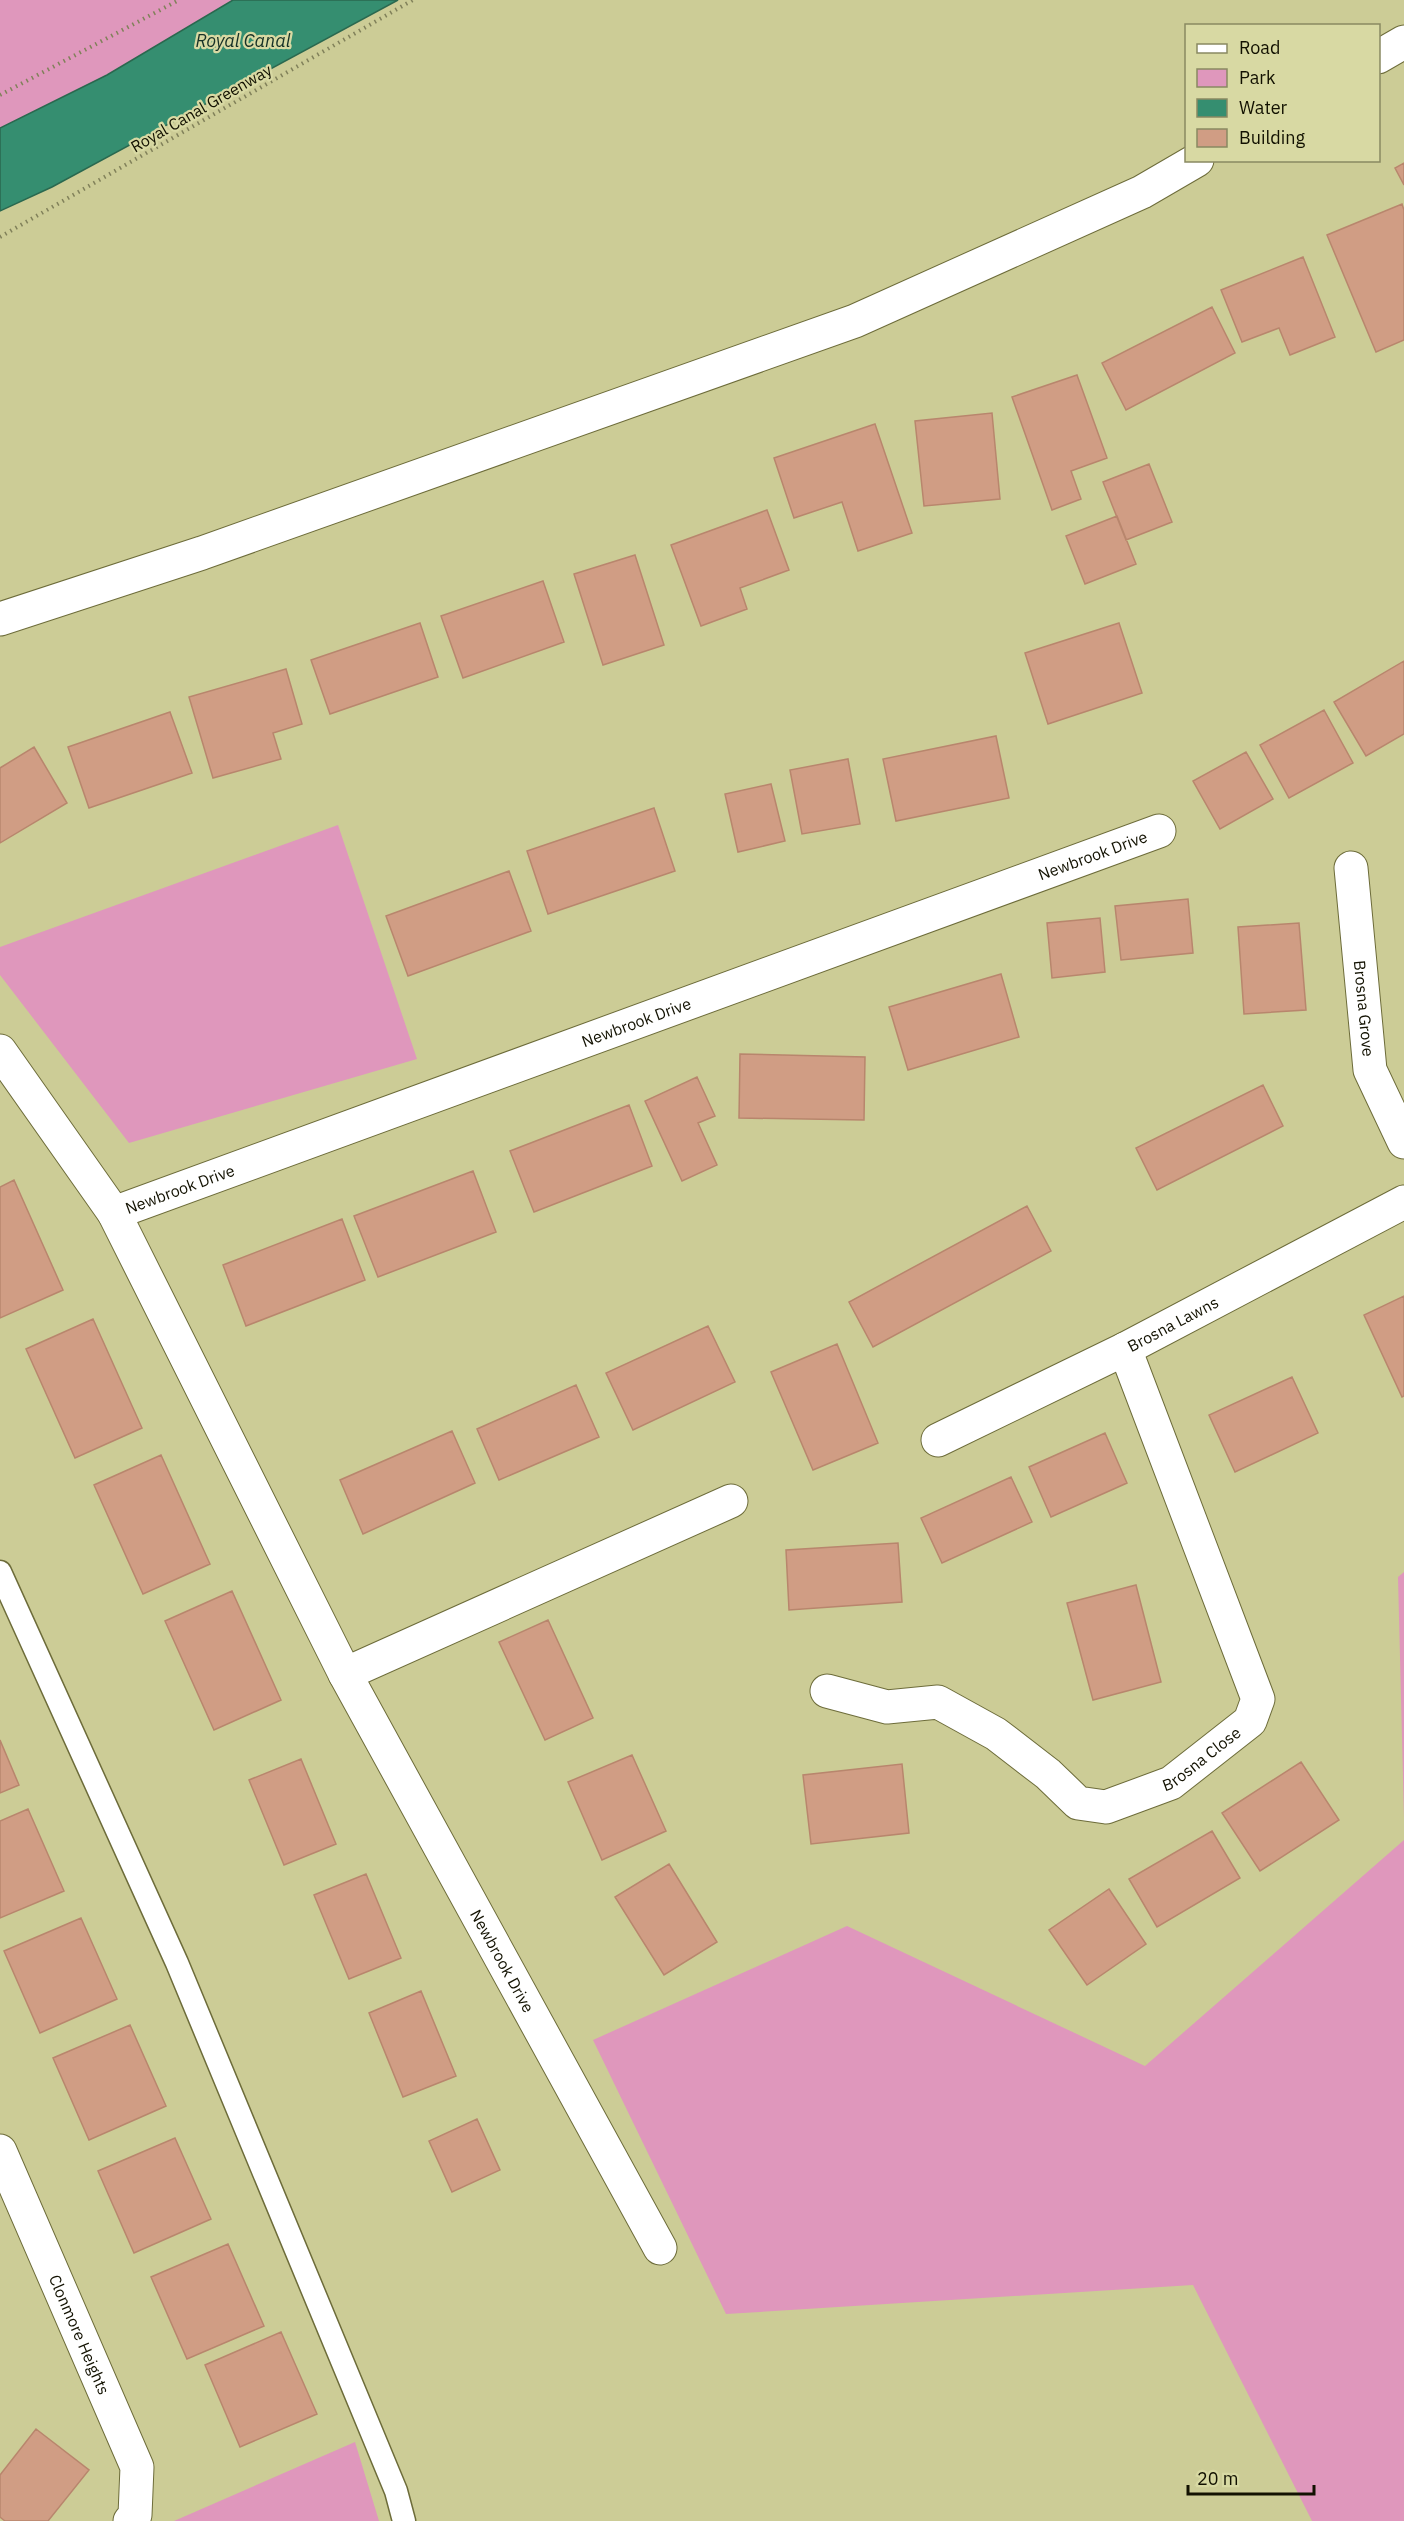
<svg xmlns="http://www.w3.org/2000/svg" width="1404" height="2521" viewBox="0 0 1404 2521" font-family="'IBM Plex Sans',sans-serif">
<rect width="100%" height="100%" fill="#cccc96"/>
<path fill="#df97bc" d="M 0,0 L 233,0 L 107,75 L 0,128 Z
M 338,825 L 417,1059 L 129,1143 L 0,975 L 0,947 Z
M 1404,1572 L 1404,1818 L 1398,1577 Z
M 1404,1840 L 1404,2521 L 1312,2521 L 1193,2285 L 726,2314 L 593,2040 L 847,1926 L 1145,2066 Z
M 355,2442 L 379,2521 L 174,2521 Z"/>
<path fill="#358e70" stroke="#2a684f" stroke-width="1.5" d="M 233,0 L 398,0 L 52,187 L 0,211 L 0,128 L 107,75 Z"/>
<path fill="#d09d84" stroke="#b8866d" stroke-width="1.5" d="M 1404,163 L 1404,185 L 1395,168 Z
M 1402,204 L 1404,210 L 1404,340 L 1376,352 L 1327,235 Z
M 1303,257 L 1335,337 L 1290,355 L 1279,328 L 1242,342 L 1221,290 Z
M 1212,307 L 1235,353 L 1126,410 L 1102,363 Z
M 1077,375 L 1107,458 L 1071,471 L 1081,499 L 1052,510 L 1012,397 Z
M 992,413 L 1000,499 L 924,506 L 915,421 Z
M 875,424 L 912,533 L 858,551 L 842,502 L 794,518 L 774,458 Z
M 1149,464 L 1172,522 L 1126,540 L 1103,482 Z
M 767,510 L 789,570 L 740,588 L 747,609 L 701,626 L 671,545 Z
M 1117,516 L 1136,564 L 1085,584 L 1066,536 Z
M 635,555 L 664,645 L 603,665 L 574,574 Z
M 543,581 L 564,642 L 463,678 L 441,616 Z
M 420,623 L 438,677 L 330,714 L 311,660 Z
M 1119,623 L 1142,693 L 1048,724 L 1025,653 Z
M 1404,661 L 1404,734 L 1366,756 L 1334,702 Z
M 286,669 L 302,724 L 273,733 L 281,759 L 213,778 L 189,697 Z
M 1324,710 L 1353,763 L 1289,798 L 1260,745 Z
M 170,712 L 192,773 L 89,808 L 68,747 Z
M 996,736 L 1009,798 L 896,821 L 883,759 Z
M 34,747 L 67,803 L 0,843 L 0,768 Z
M 1246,752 L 1273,799 L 1220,829 L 1193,781 Z
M 848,759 L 860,824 L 802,834 L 790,770 Z
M 771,784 L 785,841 L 738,852 L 725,794 Z
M 654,808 L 675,871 L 548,914 L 527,851 Z
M 509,871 L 531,931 L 408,976 L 386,916 Z
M 1188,899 L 1193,953 L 1121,960 L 1115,906 Z
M 1100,918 L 1105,972 L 1052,978 L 1047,923 Z
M 1299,923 L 1306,1010 L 1244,1014 L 1238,927 Z
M 1001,974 L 1019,1037 L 908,1070 L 889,1007 Z
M 740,1054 L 865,1057 L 864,1120 L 739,1118 Z
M 697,1077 L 715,1116 L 698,1123 L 717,1165 L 682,1181 L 645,1101 Z
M 1263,1085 L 1283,1126 L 1157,1190 L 1136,1148 Z
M 629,1105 L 652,1166 L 534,1212 L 510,1151 Z
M 473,1171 L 496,1232 L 378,1277 L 354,1216 Z
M 14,1180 L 63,1290 L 0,1318 L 0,1187 Z
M 1027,1206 L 1051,1251 L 873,1347 L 849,1302 Z
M 342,1219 L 365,1280 L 246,1326 L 223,1265 Z
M 1404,1296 L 1404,1396 L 1402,1397 L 1364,1315 Z
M 93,1319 L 142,1428 L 75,1458 L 26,1349 Z
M 708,1326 L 735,1382 L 633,1430 L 606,1373 Z
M 837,1344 L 878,1443 L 813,1470 L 771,1372 Z
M 1292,1377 L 1318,1433 L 1235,1472 L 1209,1415 Z
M 576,1385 L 599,1437 L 499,1480 L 477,1429 Z
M 452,1431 L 475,1483 L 363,1534 L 340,1480 Z
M 1105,1433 L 1127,1483 L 1051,1517 L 1029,1467 Z
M 161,1455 L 210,1564 L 143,1594 L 94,1485 Z
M 1011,1477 L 1032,1522 L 942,1563 L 921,1518 Z
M 898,1543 L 902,1602 L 789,1610 L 786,1550 Z
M 1136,1585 L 1161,1682 L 1093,1700 L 1067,1603 Z
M 232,1591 L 281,1700 L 214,1730 L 165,1621 Z
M 548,1620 L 593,1718 L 545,1740 L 499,1642 Z
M 0,1740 L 19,1785 L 0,1793 Z
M 632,1755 L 666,1831 L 602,1860 L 568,1782 Z
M 301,1759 L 336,1844 L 284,1865 L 249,1780 Z
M 1301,1762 L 1339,1820 L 1260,1871 L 1222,1813 Z
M 902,1764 L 909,1833 L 811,1844 L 803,1775 Z
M 28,1809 L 64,1891 L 0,1918 L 0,1821 Z
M 1212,1831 L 1240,1878 L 1157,1927 L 1129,1879 Z
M 669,1864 L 717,1942 L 664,1975 L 615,1897 Z
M 366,1874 L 401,1958 L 349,1979 L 314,1895 Z
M 1109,1889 L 1146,1944 L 1087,1985 L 1049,1930 Z
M 81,1918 L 117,1999 L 40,2033 L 4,1951 Z
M 421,1991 L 456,2076 L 403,2097 L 369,2013 Z
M 130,2025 L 166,2106 L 89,2140 L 53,2058 Z
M 477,2119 L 500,2170 L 452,2192 L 429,2141 Z
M 175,2138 L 211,2219 L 134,2253 L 98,2171 Z
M 228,2244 L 264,2326 L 187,2359 L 151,2277 Z
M 281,2332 L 317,2414 L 240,2447 L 205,2365 Z
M 36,2429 L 89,2470 L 48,2521 L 5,2521 L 0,2517 L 0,2475 Z"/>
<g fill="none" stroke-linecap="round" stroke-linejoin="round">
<g stroke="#6d6c3a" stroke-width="25">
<path id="lane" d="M 0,1572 L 177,1963 L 396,2491 L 404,2521"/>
</g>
<g stroke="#6d6c3a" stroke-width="35">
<g id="street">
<path id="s1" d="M 1351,868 L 1370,1070 L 1404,1142"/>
<path id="s2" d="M 0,1051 L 114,1213 L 345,1674 L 660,2248"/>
<path id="s3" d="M 114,1213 L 1159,831"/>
<path id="s4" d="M 938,1440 L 1125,1349 L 1404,1202"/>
<path d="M 345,1674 L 731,1501"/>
<path id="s5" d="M 827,1691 L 887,1707 L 938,1702 L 996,1734 L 1048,1774 L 1078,1803 L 1106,1807 L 1171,1783 L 1250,1721 L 1258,1699 L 1125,1349"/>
<path id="s6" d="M 0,2151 L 137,2467 L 135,2515 L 130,2521"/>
</g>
</g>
<g stroke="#6d6c3a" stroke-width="35">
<path id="secondary" d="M 1378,57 L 1404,42
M 0,619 L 202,553 L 855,321 L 1142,192 L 1197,160"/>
</g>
<path stroke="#81815a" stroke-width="4" stroke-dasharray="1.5 4.5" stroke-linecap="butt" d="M 0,95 L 179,0
M 0,237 L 413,0"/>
<use href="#lane" stroke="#fff" stroke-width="22"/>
<use href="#street" stroke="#fff" stroke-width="33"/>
<use href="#secondary" stroke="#fff" stroke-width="33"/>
</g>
<g text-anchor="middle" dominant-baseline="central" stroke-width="4.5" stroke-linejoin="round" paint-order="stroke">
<g font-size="16" fill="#121101" stroke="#d8d9a3">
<text transform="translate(201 108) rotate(-30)">Royal Canal Greenway</text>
<text stroke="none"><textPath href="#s3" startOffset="1042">Newbrook Drive</textPath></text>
<text stroke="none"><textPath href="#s1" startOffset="141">Brosna Grove</textPath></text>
<text stroke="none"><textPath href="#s3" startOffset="556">Newbrook Drive</textPath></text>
<text stroke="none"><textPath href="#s3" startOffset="70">Newbrook Drive</textPath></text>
<text stroke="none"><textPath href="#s4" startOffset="262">Brosna Lawns</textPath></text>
<text stroke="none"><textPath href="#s5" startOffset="423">Brosna Close</textPath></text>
<text stroke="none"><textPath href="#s2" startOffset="1041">Newbrook Drive</textPath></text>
<text stroke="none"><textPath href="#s6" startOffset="200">Clonmore Heights</textPath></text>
</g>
<g font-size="18" font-style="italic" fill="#163127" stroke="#d8d9a3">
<text x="243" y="40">Royal Canal</text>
</g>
</g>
<rect x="1185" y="24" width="195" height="138" fill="#d8d9a3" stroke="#898962" stroke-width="1.5"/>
<rect x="1197" y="44" width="30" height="9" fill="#ffffff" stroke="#898962" stroke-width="1.5"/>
<text x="1239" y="54" font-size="18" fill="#121101">Road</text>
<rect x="1197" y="69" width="30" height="18" fill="#df97bc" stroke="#898962" stroke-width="1.5"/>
<text x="1239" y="84" font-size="18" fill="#121101">Park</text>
<rect x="1197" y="99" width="30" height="18" fill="#358e70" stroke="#898962" stroke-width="1.5"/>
<text x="1239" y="114" font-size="18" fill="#121101">Water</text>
<rect x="1197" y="129" width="30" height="18" fill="#d09d84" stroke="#898962" stroke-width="1.5"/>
<text x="1239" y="144" font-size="18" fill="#121101">Building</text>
<path d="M1188 2485v9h126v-9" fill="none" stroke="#121101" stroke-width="3"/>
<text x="1197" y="2485" font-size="18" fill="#121101" stroke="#d8d9a3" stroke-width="4.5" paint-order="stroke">20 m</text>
</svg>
